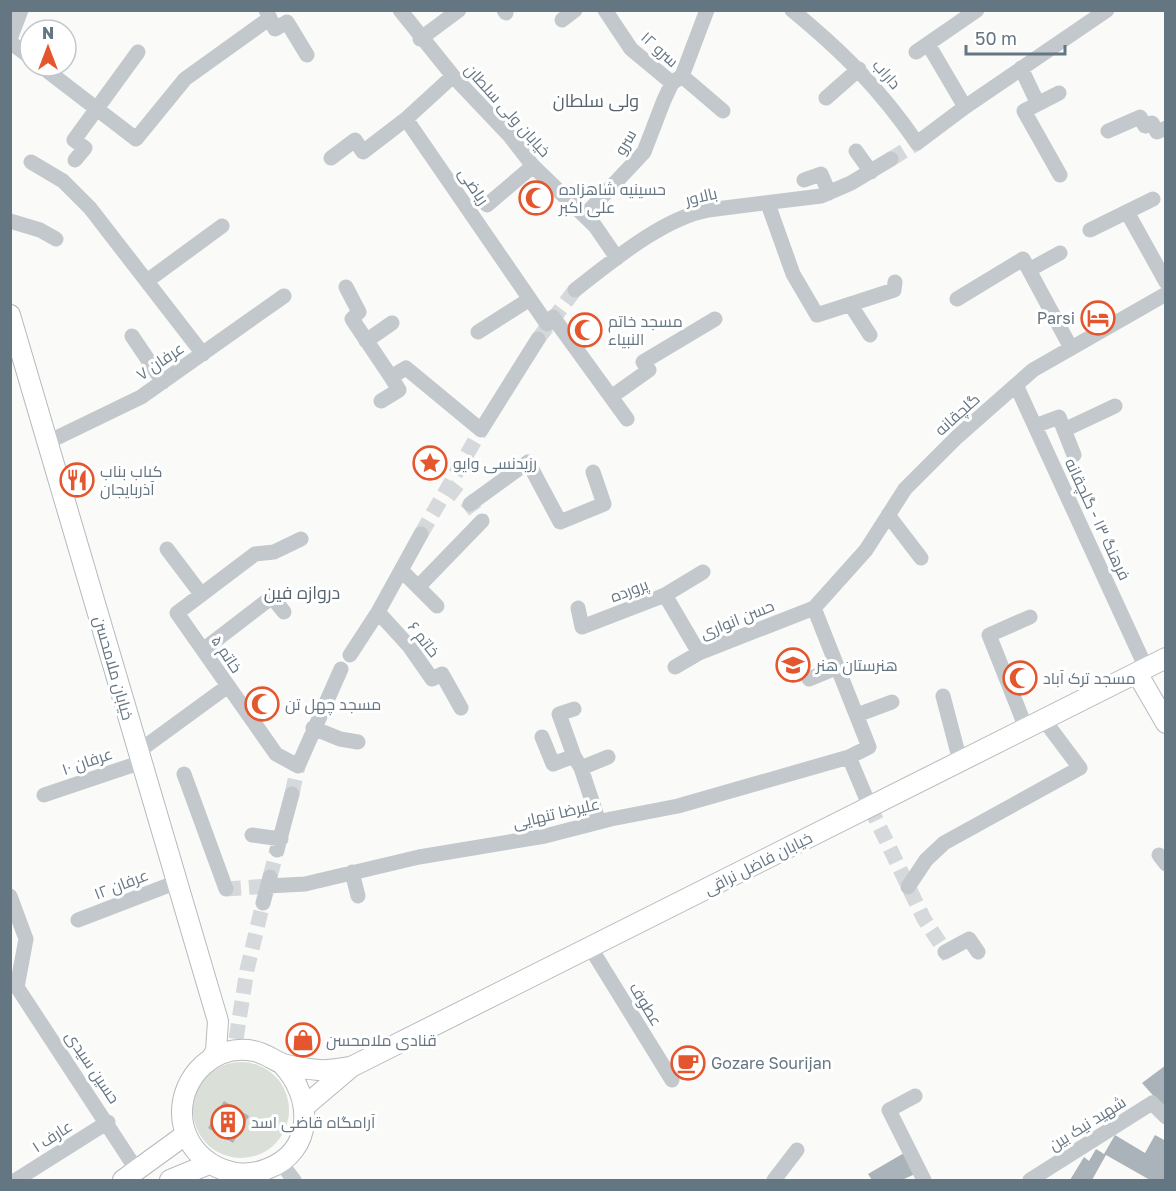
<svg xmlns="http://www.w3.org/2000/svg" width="1176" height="1191" viewBox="0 0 1176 1191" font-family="'Golos Text',Cairo,sans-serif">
<rect width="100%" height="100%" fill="#fafaf8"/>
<path fill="#dadfd7" d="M193 1110a48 48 0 1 1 96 0a48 48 0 1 1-96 0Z"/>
<path fill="#aab3b9" d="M 1166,1065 L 1166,1110 L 1142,1083 Z
M 224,1101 L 249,1116 L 233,1143 L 208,1128 Z
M 1115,1135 L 1145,1153 L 1155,1135 L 1166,1141 L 1166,1180 L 1150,1180 L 1106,1155 L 1092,1180 L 1070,1180 L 1084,1157 L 1089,1161 L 1096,1149 L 1104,1154 Z
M 904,1153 L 915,1174 L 902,1180 L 872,1180 L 868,1174 Z"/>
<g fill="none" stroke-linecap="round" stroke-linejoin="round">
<path stroke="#d5d9db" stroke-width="15" stroke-dasharray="15 8" stroke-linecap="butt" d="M 891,159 L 917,143
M 538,339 L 575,290
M 447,486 L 470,504 L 482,521
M 421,534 L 481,430
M 292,794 L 298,766
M 870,807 L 924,919 L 949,957
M 270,877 L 277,850
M 226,889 L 268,886
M 236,1039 L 247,970 L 263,903"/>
<g stroke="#b5babe" stroke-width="22">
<path id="major" d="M 10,315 L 218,1021 L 216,1051 L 211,1059
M 1137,673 L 1166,723
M 282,1064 C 313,1096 315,1151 267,1169 C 228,1185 183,1156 182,1114 C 181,1076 215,1043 254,1051 C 265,1053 273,1060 283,1064 C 294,1067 308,1069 319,1070 C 329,1071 341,1068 351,1067 L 305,1106
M 351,1067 L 1166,658
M 123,1180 L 185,1135
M 170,1180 L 209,1164"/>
</g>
<path stroke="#c3c8cc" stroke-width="15" d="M 266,10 L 275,29 L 287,22 L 307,55
M 400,10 L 453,76 L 509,135 L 533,166 L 595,226 L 617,258
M 504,10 L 506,13
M 605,10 L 631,49 L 672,83
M 792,10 C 844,53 879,88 917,143 L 965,107 L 1107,10
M 562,20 L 575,10
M 10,39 L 21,10
M 420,39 L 459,10
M 10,42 L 30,57
M 928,44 L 965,107
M 916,52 L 977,10
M 41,66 L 136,139 L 185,79 L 270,18
M 1021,68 L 1038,104
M 453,76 L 406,119 L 547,324
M 682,76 L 723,111
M 1059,93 L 1024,111 L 1060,175
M 826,98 L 859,69
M 1108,131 L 1140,117 L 1145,126 L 1152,123 L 1157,132 L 1166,128
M 856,151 L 871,172
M 331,158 L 355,140 L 363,152 L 406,119
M 75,160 L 85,148 L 74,140 L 138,52
M 31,162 L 63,181 L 90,208 L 203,354
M 804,180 L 821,174 L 829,193
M 768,204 L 793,274 L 817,315 L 894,290 L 895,282
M 487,205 L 533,166
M 1127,212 L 1166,282
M 585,215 L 644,152 L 664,100 L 672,83 L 682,76 L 707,10
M 10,221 L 40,230 L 56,239
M 1090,230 L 1153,199
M 1029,270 L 1071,348
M 147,281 L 222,226
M 346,287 L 359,312 L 352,319 L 391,377
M 575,290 C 611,262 663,218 708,210 L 821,196 L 851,183 L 891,159
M 957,299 L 1023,259 L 1029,270 L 1060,253
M 850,304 L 870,335
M 553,317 L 627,419
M 478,332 L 530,299
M 132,336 L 163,382
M 366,341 L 392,323
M 1016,385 L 1146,668
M 611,397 L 649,370 L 643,362 L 715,319
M 381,401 L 399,390 L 391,377 L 406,368 L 481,430 L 538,339
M 1035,426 L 1059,417 L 1074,455
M 1064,430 L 1115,406
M 48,442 L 141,397 L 284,296
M 470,504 L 528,462 L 560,522 L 604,504 L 593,472
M 888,515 L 921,558
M 301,539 L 274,552 L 255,554 L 177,613 L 276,754 L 298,766 L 341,669
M 167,549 L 201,594
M 401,570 L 437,606
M 419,586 L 482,521
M 665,595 L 699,653
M 578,608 L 582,627 L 665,595 L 703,572
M 378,612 L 409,646 L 432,679 L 442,674 L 461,708
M 203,650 L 272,597 L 284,612
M 350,655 L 378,612 L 421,534
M 675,667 L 699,653 L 814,608 L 866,550 L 905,489 L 957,437 L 1033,370 L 1166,294
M 809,679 L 838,667
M 943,696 L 960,761
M 574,709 L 559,714 L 574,756
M 857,715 L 892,702
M 313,728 L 340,739 L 358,742
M 1026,728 L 989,635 L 1030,617
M 542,737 L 553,764 L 574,756 L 581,768 L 599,822
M 139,751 L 228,686
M 849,757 L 870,807
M 581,768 L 608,757
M 184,774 L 226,889
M 44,795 L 142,762
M 252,835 L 281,839
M 277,850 L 292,794
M 1159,855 L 1166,864
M 352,872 L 358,896
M 268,886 L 305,884 L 419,857 L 545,836 L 611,819 L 678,806 L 849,757 L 869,747 L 814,608
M 908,887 L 926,860 L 944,843 L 1080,768 L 1044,720
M 10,896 L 26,939 L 17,987
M 263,903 L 270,877
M 78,920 L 177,882
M 590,947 L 672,1080
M 945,952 L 969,939 L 978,952
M 17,987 L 136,1169
M 915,1096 L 889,1110 L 924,1180
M 280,1162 L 294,1180
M 16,1180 L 108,1122
M 774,1180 L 797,1150
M 1030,1180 L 1152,1103 L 1166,1117"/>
<use href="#major" stroke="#fff" stroke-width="20"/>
</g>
<defs>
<g id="mosque-ring" transform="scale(1.725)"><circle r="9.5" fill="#fff" stroke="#e4572e" stroke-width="1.5"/><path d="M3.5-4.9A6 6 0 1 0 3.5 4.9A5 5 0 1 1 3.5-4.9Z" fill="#e4572e"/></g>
<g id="hotel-ring" transform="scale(1.725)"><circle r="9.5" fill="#fff" stroke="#e4572e" stroke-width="1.5"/><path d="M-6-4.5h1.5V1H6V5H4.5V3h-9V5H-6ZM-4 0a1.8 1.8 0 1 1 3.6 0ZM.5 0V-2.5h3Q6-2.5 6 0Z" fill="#e4572e"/></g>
<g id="sight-ring" transform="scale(1.725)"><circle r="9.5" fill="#fff" stroke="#e4572e" stroke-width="1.5"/><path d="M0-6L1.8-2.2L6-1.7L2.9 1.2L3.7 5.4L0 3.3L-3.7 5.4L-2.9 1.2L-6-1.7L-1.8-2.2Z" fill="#e4572e"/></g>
<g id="restaurant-ring" transform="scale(1.725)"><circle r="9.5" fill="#fff" stroke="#e4572e" stroke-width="1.5"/><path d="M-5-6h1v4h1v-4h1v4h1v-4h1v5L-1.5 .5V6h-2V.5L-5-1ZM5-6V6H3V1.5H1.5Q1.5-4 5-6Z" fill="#e4572e"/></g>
<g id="school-ring" transform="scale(1.725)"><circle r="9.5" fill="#fff" stroke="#e4572e" stroke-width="1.5"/><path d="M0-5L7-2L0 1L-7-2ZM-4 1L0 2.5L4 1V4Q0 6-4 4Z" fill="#e4572e"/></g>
<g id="shop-ring" transform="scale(1.725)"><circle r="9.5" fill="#fff" stroke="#e4572e" stroke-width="1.5"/><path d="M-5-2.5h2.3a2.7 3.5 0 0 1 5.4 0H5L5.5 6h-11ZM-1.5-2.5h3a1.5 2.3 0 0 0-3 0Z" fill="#e4572e"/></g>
<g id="cafe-ring" transform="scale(1.725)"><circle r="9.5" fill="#fff" stroke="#e4572e" stroke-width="1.5"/><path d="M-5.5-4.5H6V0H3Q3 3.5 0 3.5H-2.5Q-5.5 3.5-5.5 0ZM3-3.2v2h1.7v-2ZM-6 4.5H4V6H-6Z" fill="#e4572e"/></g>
<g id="building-ring" transform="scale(1.725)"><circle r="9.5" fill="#fff" stroke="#e4572e" stroke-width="1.5"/><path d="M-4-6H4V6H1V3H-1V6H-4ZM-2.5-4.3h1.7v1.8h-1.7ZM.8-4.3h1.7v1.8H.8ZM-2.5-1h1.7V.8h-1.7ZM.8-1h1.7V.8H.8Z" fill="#e4572e"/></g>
</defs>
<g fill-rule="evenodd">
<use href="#mosque-ring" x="536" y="198"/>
<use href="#hotel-ring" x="1098" y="318"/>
<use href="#mosque-ring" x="585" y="330"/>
<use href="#sight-ring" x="430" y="463"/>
<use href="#restaurant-ring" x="77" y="480"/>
<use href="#school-ring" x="793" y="665"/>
<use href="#mosque-ring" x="1020" y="678"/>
<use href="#mosque-ring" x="262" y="704"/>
<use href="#shop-ring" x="303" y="1040"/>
<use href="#cafe-ring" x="688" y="1063"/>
<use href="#building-ring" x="228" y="1122"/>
</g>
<g text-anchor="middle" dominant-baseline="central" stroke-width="6" stroke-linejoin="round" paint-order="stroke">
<g font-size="16" fill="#657683" stroke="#fff">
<text transform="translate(660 49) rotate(42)">سرو ۱۲</text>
<text transform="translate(887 74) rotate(49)">داراب</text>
<text transform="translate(508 110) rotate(48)">خیابان ولی سلطان</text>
<text transform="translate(625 142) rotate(-60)">سرو</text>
<text transform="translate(474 186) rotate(56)">ریاضی</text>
<text transform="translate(701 196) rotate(-13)">بالاور</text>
<text transform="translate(160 361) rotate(-34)">عرفان ۷</text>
<text transform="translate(957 414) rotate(-42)">گلچقانه</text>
<text transform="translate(1098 519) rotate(65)">فرهنگ ۱۳ - گلچقانه</text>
<text transform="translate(629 590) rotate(-21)">پرورده</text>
<text transform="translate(737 619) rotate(-22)">حسن انواری</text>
<text transform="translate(424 639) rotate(52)">خاتم ۶</text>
<text transform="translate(227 654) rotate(56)">خاتم ۵</text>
<text transform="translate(114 668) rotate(74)">خیابان ملامحسن</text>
<text transform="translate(87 761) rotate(-19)">عرفان ۱۰</text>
<text transform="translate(556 813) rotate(-13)">علیرضا تنهایی</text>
<text transform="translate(758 863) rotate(-27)">خیابان فاضل نراقی</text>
<text transform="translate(121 884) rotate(-21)">عرفان ۱۲</text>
<text transform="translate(646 1004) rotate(59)">عطوف</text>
<text transform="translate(93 1067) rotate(56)">حسین سیدی</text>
<text transform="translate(1087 1123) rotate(-32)">شهید نیک بین</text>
<text transform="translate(52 1136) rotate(-33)">عارف ۱</text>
</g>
<g font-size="16" fill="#657683" stroke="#fff" text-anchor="start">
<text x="559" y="189">حسینیه شاهزاده<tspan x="559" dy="18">علی اکبر</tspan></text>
<text x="1075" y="318" text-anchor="end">Parsi</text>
<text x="608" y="321">مسجد خاتم<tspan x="608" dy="18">النبیاء</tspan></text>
<text x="453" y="463">رزیدنسی وایو</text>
<text x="100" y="471">کباب بناب<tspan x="100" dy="18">آذربایجان</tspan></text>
<text x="816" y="665">هنرستان هنر</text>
<text x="1043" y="678">مسجد ترک آباد</text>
<text x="285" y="704">مسجد چهل تن</text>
<text x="326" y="1040">قنادی ملامحسن</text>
<text x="711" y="1063">Gozare Sourijan</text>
<text x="251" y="1122">آرامگاه قاضی اسد</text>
</g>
<g font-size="18" fill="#57646e" stroke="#fff">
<text x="596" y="100">ولی سلطان</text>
<text x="302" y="592">دروازه فین</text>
</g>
</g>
<rect width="1176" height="1191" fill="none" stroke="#657683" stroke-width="24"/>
<g transform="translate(48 48)"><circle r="28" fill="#ffffff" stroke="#c1c8cd" stroke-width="1.5"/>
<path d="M0-4.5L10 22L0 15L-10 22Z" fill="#e4572e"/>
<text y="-9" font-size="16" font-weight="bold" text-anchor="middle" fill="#657683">N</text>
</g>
<path d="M966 45v9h99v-9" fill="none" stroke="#657683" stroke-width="3"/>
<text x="975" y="45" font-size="18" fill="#657683" stroke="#ffffff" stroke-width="4.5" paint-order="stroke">50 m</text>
</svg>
